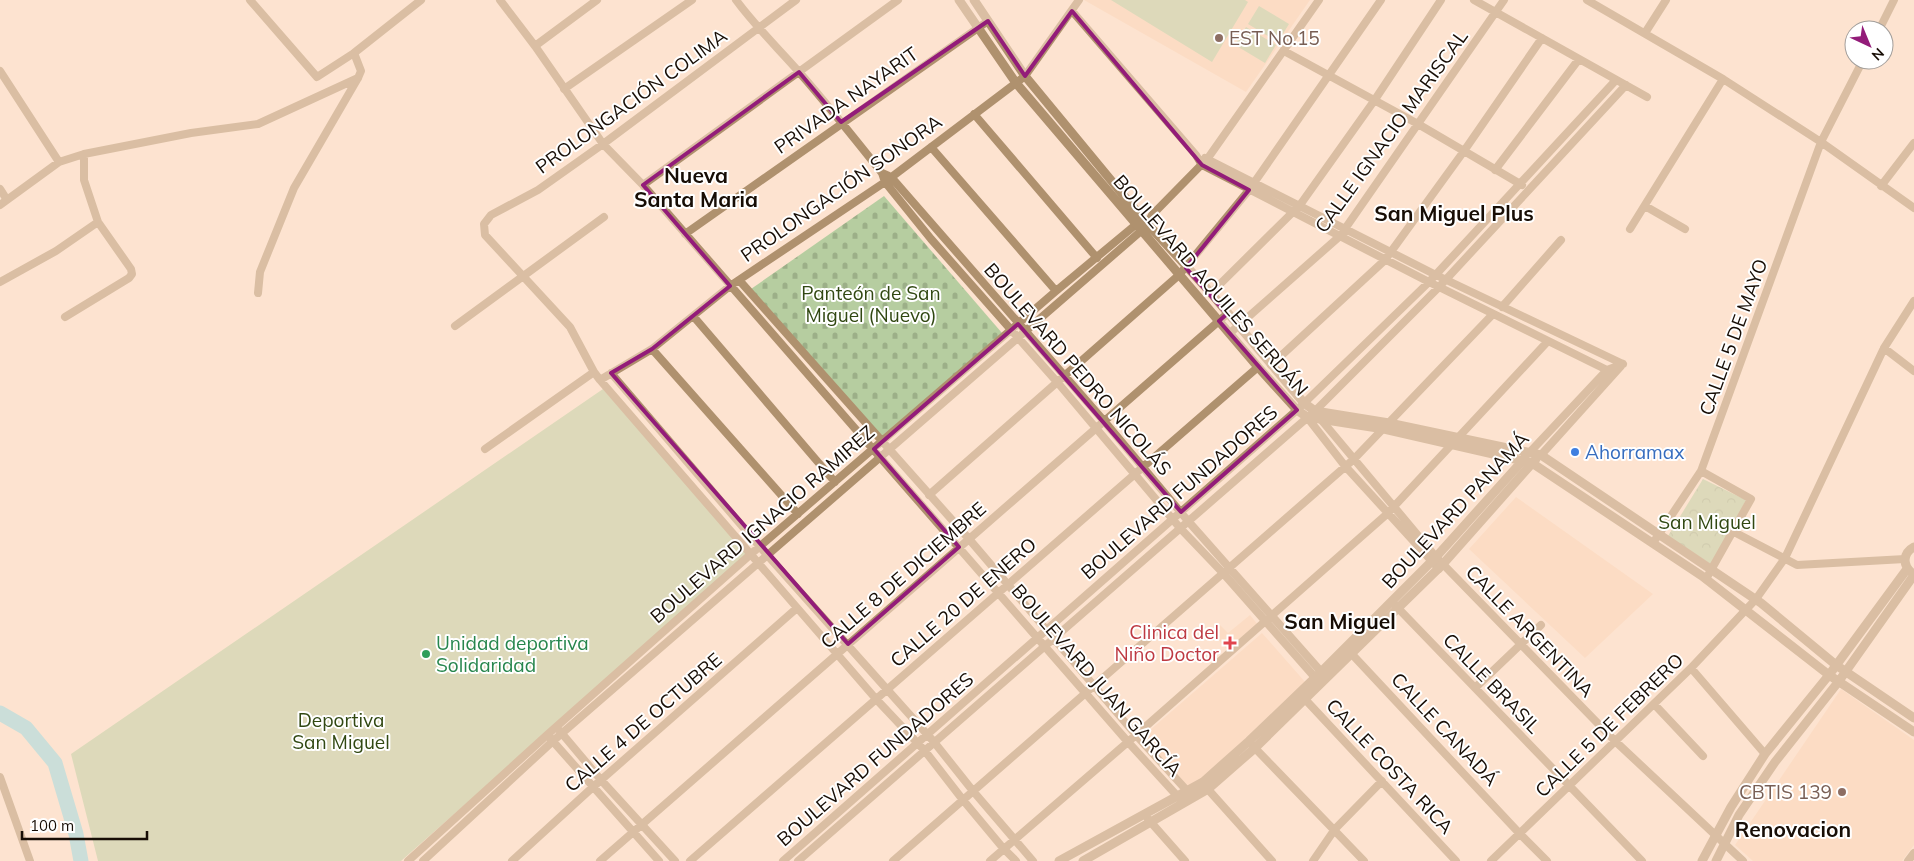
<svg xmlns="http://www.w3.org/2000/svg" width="1914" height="861" viewBox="0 0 1914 861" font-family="Mulish,sans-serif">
<defs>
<pattern id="cemetery-stones" width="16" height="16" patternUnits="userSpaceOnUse" patternTransform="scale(1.25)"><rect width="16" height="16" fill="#b6cda0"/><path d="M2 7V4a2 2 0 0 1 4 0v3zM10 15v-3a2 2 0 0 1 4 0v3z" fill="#9caf88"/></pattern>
<pattern id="park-crowns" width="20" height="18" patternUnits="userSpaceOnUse" patternTransform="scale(1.25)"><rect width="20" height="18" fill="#b6cda0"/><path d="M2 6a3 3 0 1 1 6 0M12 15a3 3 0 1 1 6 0" fill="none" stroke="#9caf88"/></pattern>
</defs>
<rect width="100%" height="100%" fill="#fde3d0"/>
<path fill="#fad3b7" d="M 1084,0 L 1310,0 L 1246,92 Z
M 1516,497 L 1653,594 L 1585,658 L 1469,549 Z
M 1250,615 L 1259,626 L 1229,652 L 1211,631 L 1220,625 L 1228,633 Z
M 1262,633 L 1306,683 L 1208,775 L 1188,789 L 1142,737 Z
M 1841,689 L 1914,740 L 1914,845 L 1902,861 L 1753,861 L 1735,845 Z"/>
<path fill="url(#cemetery-stones)" d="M 884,196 L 1002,333 L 883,438 L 751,289 Z"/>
<path fill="url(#park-crowns)" d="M 1703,479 L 1746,500 L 1712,565 L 1668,536 Z"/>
<path fill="#b6cda0" d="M 1111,0 L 1245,0 L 1248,2 L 1212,62 Z
M 1259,6 L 1289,24 L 1278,42 L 1248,24 Z
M 1246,27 L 1276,45 L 1265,63 L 1235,45 Z
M 603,389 L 749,554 L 401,861 L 98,861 L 71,754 Z"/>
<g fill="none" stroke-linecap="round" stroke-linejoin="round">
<path stroke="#8ed8e4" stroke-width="15" d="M 0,713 L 26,728 L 55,763 L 76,834 L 81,861"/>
<path stroke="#af916e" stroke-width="8" d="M 250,0 L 317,77 L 354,53 L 421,0
M 500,0 L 535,46 L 603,144 L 643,185 L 1128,742 L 1180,799
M 736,0 C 755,26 778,48 799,72 C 828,105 855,139 882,173 L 885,182 L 931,239 L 1058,383 L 1180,528 L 1223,573 L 1319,682
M 796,0 L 603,144 L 538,190 L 491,215 L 484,224 L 485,235 L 570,327 L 594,372 L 600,380 L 876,699 L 925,751 L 963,800 L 1003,848 L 1016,861
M 1474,0 L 1647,97
M 1587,0 L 1723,79 L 1821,142 L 1914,208
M 1072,11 L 1196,155 L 1202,165 L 1429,282 L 1607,370
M 1879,30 L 1894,0
M 1645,33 L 1666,0
M 535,46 L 597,0
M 1284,51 L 1418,124 L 1522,185
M 0,71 L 59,162
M 564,89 L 692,0
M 974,114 L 1097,258
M 931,147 L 1056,291
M 1205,158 L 1436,275 L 1623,364
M 1495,170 L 1579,59
M 882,173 L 891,177 L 1104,421 L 1188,521 L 1324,675
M 643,185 L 898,0
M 1881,186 L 1914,143
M 0,189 L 7,200
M 0,205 L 59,162 L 84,154 L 191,133 L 258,124 L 358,78
M 1645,206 L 1685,229
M 1630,229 L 1723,79
M 685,234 L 988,21
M 739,280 L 969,539 L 1136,735 L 1190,794
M 0,282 L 56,251 L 98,222
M 258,293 L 260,272 L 294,188 L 358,78 L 361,71 L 354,53
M 1211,293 L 1300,205 L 1374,101 L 1441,0
M 1502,307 L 1561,240
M 65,317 L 129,278 L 132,274 L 131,269 L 98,222 L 84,180 L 84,154
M 694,317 L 835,482
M 455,326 L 604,217
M 1230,333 L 1340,236 L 1504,0
M 1884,348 L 1914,371
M 652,349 L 798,514
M 1271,365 L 1385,260 L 1464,151 L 1542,38
M 611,373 L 760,547 L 934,742 L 973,791 L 1033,861
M 600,380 L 652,349 L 730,286 L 885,182 L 1016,83 L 1025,76 L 1079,0
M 1318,416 L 1436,557 L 1615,741 L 1743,861
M 1307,417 L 1345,466 L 1439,569
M 485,449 L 594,372
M 1530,452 L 1607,370 L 1623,364
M 1541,455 L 1621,366
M 1701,471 L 1751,499 L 1706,579
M 929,495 L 1179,275 L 1249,190 L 1381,0
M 1734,532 L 1797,565 L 1905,559
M 1653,543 L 1701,471 L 1821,142 L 1863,60
M 1395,605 L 1642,861
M 1348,650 L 1520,834 L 1547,861
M 1691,668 L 1765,754
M 1475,688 L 1541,625
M 1302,696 L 1456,861
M 1654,704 L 1703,756
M 559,730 L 601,780 L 675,861
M 550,738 L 659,861
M 1251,744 L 1364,861
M 0,777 L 30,861
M 1205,786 L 1272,861
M 1148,819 L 1185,861
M 408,861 L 547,735 L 751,554 L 1056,291 L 1139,222
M 423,861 L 553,741 L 1141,231 L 1148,223 L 1152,215 L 1208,158 L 1319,0
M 512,861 L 593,787 L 797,608
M 600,861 L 1227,314
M 690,861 L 1258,367
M 783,861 L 1297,410 L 1429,282 L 1616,80
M 798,861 L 1315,411 L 1439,287 L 1626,85
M 893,861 L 1354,459 L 1493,314
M 990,861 L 1136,735 L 1387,514 L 1548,341
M 1313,861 L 1335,829 L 1382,781
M 1491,861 L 1691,668 L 1756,599 L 1785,558 L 1884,348 L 1914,301
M 1908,861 L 1914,853"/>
<path stroke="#af916e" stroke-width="9" d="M 959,0 L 1016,83 L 1258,367 L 1297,410 L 1307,417 L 1384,429 L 1532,463 L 1702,576 L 1829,675 L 1914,732
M 974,0 L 1025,76 L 1143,219 L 1211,293 L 1304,403 L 1315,411 L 1389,423 L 1541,455 L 1761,603 L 1836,665 L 1914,718
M 1912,573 C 1902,565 1903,553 1914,547
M 1059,861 L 1203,782 L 1249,741 L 1321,672 L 1436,557 L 1525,458
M 1083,861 L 1208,789 L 1255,748 L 1443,564 L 1536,459
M 1702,861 L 1731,807 L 1765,754 L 1829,675 L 1907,569
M 1716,861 L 1739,815 L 1775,762 L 1839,681 L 1914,575"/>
</g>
<path d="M0 0H1914V861H0ZM 1072,11 L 1202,165 L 1249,190 L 1186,268 L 1227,314 L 1219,321 L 1297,410 L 1181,512 L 1018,324 L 874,449 L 959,547 L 848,644 L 611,373 L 652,349 L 730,286 L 643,185 L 799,72 L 841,122 L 988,21 L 1025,76 Z" fill="#fde3d0" fill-opacity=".55" fill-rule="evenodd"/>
<path fill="none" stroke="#931c79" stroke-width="4" stroke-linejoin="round" d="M 1072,11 L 1202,165 L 1249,190 L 1186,268 L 1227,314 L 1219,321 L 1297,410 L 1181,512 L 1018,324 L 874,449 L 959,547 L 848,644 L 611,373 L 652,349 L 730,286 L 643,185 L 799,72 L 841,122 L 988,21 L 1025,76 Z"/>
<g fill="#8d6e63" stroke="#fff" stroke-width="2">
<circle cx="1219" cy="38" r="5"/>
<circle cx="1842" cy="792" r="5"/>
</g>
<circle fill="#3f7fe0" stroke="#fff" stroke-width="2" cx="1575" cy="452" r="5"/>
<path fill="#e0444e" stroke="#fff" stroke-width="2" d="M1227.5 635.5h5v5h5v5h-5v5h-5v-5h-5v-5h5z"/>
<circle fill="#2e9e5b" stroke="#fff" stroke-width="2" cx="426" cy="654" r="5"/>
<g text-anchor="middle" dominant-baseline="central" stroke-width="4" stroke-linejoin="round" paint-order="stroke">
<g font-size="19" fill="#785e54" stroke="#fff" text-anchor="start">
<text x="1229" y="38">EST No.15</text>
<text x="1832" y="792" text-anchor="end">CBTIS 139</text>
</g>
<g font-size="19" fill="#170d05" stroke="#fff">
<text transform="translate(846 100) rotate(-35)">PRIVADA NAYARIT</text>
<text transform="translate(631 101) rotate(-36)">PROLONGACIÓN COLIMA</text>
<text transform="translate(1391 131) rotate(-54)">CALLE IGNACIO MARISCAL</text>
<text transform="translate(841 188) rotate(-35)">PROLONGACIÓN SONORA</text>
<text transform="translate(1211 285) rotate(49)">BOULEVARD AQUILES SERDÁN</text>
<text transform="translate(1733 337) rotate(-70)">CALLE 5 DE MAYO</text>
<text transform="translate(1078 369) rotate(49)">BOULEVARD PEDRO NICOLÁS</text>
<text transform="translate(1179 492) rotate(-41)">BOULEVARD FUNDADORES</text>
<text transform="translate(1455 510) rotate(-47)">BOULEVARD PANAMÁ</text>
<text transform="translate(762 524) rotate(-41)">BOULEVARD IGNACIO RAMIREZ</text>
<text transform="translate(903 575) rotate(-41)">CALLE 8 DE DICIEMBRE</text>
<text transform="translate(963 602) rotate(-41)">CALLE 20 DE ENERO</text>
<text transform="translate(1530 631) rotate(46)">CALLE ARGENTINA</text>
<text transform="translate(1097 680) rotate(49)">BOULEVARD JUAN GARCÍA</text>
<text transform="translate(1492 683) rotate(46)">CALLE BRASIL</text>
<text transform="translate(643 722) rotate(-41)">CALLE 4 DE OCTUBRE</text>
<text transform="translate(1609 725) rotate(-44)">CALLE 5 DE FEBRERO</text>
<text transform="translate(1445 729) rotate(47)">CALLE CANADÁ</text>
<text transform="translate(875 759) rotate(-41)">BOULEVARD FUNDADORES</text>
<text transform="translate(1390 766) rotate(47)">CALLE COSTA RICA</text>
</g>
<g font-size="19" fill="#314812" stroke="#fff">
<text x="871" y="293">Panteón de San<tspan x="871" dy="22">Miguel (Nuevo)</tspan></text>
<text x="1707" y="522">San Miguel</text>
<text x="341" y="720">Deportiva<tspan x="341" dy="22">San Miguel</tspan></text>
</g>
<g font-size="19" fill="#366cbe" stroke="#fff" text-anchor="start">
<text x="1585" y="452">Ahorramax</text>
</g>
<g font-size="19" fill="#be3a42" stroke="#fff" text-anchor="end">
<text x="1219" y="632">Clinica del<tspan x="1219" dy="22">Niño Doctor</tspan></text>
</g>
<g font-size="19" fill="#27864d" stroke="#fff" text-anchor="start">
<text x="436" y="643">Unidad deportiva<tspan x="436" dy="22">Solidaridad</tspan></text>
</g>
<g font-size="21" font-weight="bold" fill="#170d05" stroke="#fff">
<text x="696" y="175">Nueva<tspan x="696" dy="24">Santa Maria</tspan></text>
<text x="1454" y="213">San Miguel Plus</text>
<text x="1340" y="621">San Miguel</text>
<text x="1793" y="829">Renovacion</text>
</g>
</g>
<g transform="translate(1869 45) rotate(136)"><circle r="24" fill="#ffffff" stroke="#a29e9b"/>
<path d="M0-4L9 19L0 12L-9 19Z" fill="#931c79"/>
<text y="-8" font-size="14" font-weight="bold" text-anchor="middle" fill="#170d05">N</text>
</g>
<path d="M22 831v8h125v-8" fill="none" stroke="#170d05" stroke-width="2.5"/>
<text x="30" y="831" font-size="15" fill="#170d05" stroke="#ffffff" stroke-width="4" paint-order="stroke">100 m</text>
</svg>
